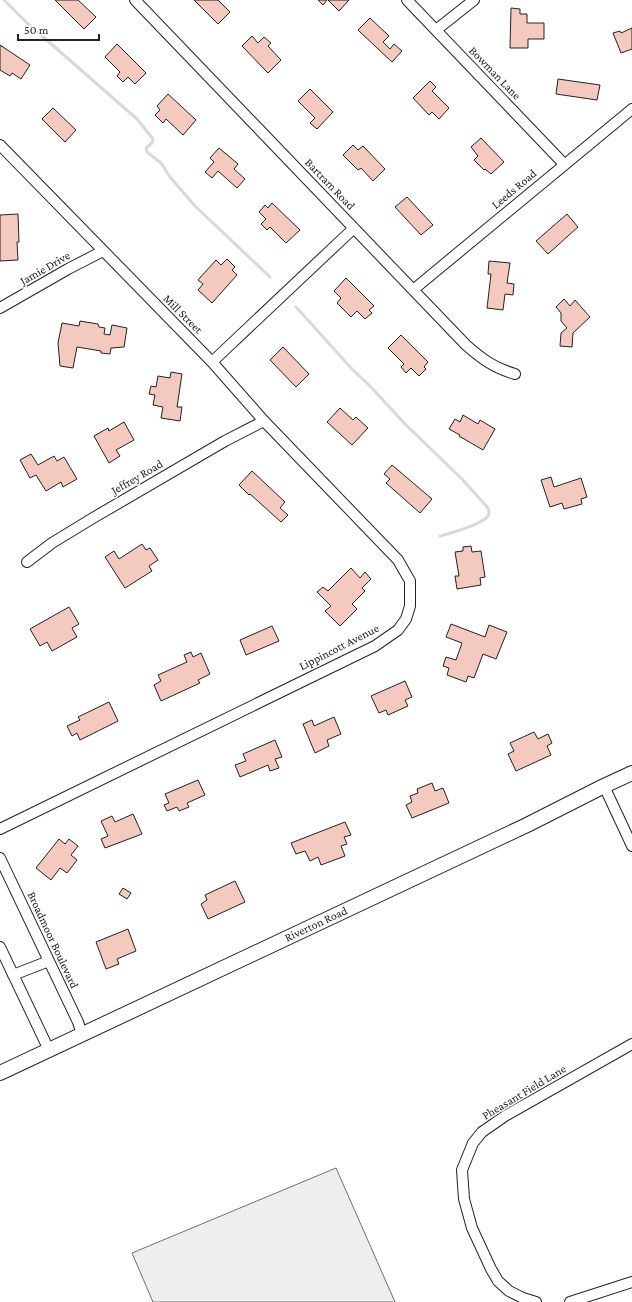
<svg xmlns="http://www.w3.org/2000/svg" width="632" height="1302" viewBox="0 0 632 1302" font-family="'Crimson Pro',serif">
<rect width="100%" height="100%" fill="#fff"/>
<path fill="#eee" stroke="#6f6f6f" d="M 336,1168 L 395,1302 L 153,1302 L 132,1253 Z"/>
<g fill="none" stroke-linecap="round" stroke-linejoin="round">
<path stroke="#d9d9d9" stroke-width="3" d="M 4,0 L 25,21 L 137,119 L 153,139 L 152,143 L 146,148 L 147,152 L 161,163 L 170,177 L 195,206 L 270,277
M 296,307 L 352,369 L 370,386 L 405,424 L 462,479 L 488,508 C 489,512 490,514 487,517 C 480,525 451,533 440,536"/>
</g>
<path fill="#f3c9c0" stroke="#222" d="M 55,0 L 78,0 L 96,17 L 84,29 Z
M 194,0 L 218,0 L 230,12 L 218,24 Z
M 318,0 L 327,0 L 323,5 Z
M 328,0 L 349,0 L 339,11 Z
M 511,8 L 520,9 L 520,14 L 527,14 L 527,23 L 544,23 L 544,39 L 528,39 L 528,48 L 510,48 Z
M 370,18 L 389,36 L 383,42 L 390,49 L 394,44 L 402,51 L 392,62 L 358,30 Z
M 632,28 L 632,49 L 621,53 L 613,33 L 620,31 L 621,33 Z
M 252,36 L 258,43 L 264,37 L 271,43 L 268,46 L 281,60 L 268,73 L 242,46 Z
M 117,44 L 146,73 L 135,84 L 128,77 L 123,82 L 117,76 L 120,72 L 105,57 Z
M 0,45 L 30,65 L 21,79 L 12,73 L 10,76 L 0,70 Z
M 558,79 L 600,85 L 597,100 L 556,94 Z
M 430,81 L 436,87 L 432,91 L 449,108 L 439,119 L 432,112 L 429,115 L 413,98 Z
M 310,89 L 333,112 L 317,129 L 310,123 L 315,118 L 298,101 Z
M 168,94 L 196,120 L 183,135 L 166,119 L 163,123 L 155,115 L 160,110 L 157,106 Z
M 53,108 L 76,130 L 65,142 L 42,119 Z
M 481,138 L 504,162 L 491,174 L 485,169 L 484,170 L 474,160 L 478,156 L 471,147 Z
M 353,145 L 358,150 L 363,146 L 385,169 L 373,181 L 361,168 L 358,170 L 343,155 Z
M 219,148 L 238,164 L 234,169 L 245,179 L 237,188 L 218,171 L 212,178 L 205,172 L 214,162 L 210,158 Z
M 407,197 L 433,225 L 421,235 L 395,207 Z
M 272,203 L 300,230 L 286,243 L 270,227 L 267,230 L 261,224 L 266,219 L 259,212 L 265,205 L 268,208 Z
M 18,214 L 19,242 L 17,242 L 18,260 L 0,261 L 0,215 Z
M 567,214 L 578,227 L 548,254 L 536,241 Z
M 227,259 L 235,267 L 232,270 L 237,275 L 212,303 L 198,290 L 203,284 L 198,280 L 216,260 L 221,265 Z
M 489,261 L 510,263 L 507,283 L 514,284 L 513,295 L 505,294 L 503,310 L 487,308 L 491,274 L 488,274 Z
M 346,278 L 374,306 L 369,310 L 372,313 L 365,319 L 357,311 L 351,317 L 337,303 L 341,298 L 334,291 Z
M 564,299 L 570,306 L 575,300 L 590,317 L 573,333 L 572,347 L 560,346 L 561,333 L 567,328 L 561,321 L 561,313 L 556,307 Z
M 80,321 L 98,324 L 99,327 L 105,328 L 104,334 L 110,335 L 112,325 L 127,328 L 124,347 L 111,348 L 110,354 L 101,353 L 101,351 L 77,347 L 73,368 L 60,366 L 58,343 L 62,323 L 79,326 Z
M 401,335 L 428,362 L 424,367 L 426,369 L 419,376 L 411,368 L 406,373 L 401,367 L 404,364 L 388,348 Z
M 283,347 L 309,374 L 296,387 L 270,360 Z
M 171,372 L 182,374 L 177,407 L 182,407 L 180,421 L 161,418 L 163,407 L 153,405 L 155,395 L 149,394 L 151,386 L 156,387 L 158,376 L 170,378 Z
M 340,408 L 353,420 L 356,417 L 368,428 L 352,445 L 327,422 Z
M 463,415 L 478,424 L 480,420 L 495,429 L 483,450 L 459,436 L 460,435 L 449,429 L 455,419 L 460,422 Z
M 124,422 L 134,440 L 116,450 L 120,456 L 109,463 L 94,436 L 108,428 L 109,431 Z
M 31,454 L 38,465 L 54,456 L 57,461 L 64,457 L 77,479 L 63,487 L 61,482 L 46,491 L 36,475 L 30,478 L 20,460 Z
M 392,465 L 432,499 L 420,513 L 386,483 L 390,479 L 384,474 Z
M 252,471 L 285,502 L 280,508 L 288,515 L 281,522 L 250,494 L 249,495 L 239,485 Z
M 551,477 L 554,487 L 581,478 L 587,497 L 581,499 L 582,504 L 564,509 L 562,503 L 550,507 L 541,480 Z
M 142,544 L 146,550 L 150,548 L 158,560 L 149,566 L 152,571 L 125,588 L 105,557 L 114,551 L 119,559 Z
M 471,546 L 472,552 L 481,551 L 485,577 L 480,578 L 481,585 L 457,589 L 455,576 L 459,576 L 455,552 L 463,551 L 463,547 Z
M 351,568 L 360,578 L 365,572 L 371,579 L 362,588 L 365,591 L 352,604 L 357,609 L 340,626 L 325,611 L 331,606 L 317,592 L 323,587 L 328,591 Z
M 69,607 L 79,624 L 72,628 L 77,637 L 52,651 L 47,642 L 40,646 L 30,629 Z
M 451,624 L 485,637 L 489,625 L 507,632 L 496,659 L 483,654 L 474,678 L 468,676 L 466,682 L 447,675 L 449,668 L 443,666 L 446,657 L 456,660 L 462,643 L 446,637 Z
M 272,626 L 279,641 L 246,655 L 240,640 Z
M 191,652 L 193,657 L 201,653 L 210,674 L 198,680 L 200,683 L 161,701 L 154,685 L 161,681 L 158,675 L 187,662 L 184,655 Z
M 405,681 L 412,697 L 405,700 L 408,706 L 388,715 L 386,710 L 379,713 L 371,696 Z
M 109,702 L 118,721 L 80,740 L 77,733 L 72,736 L 67,726 L 80,720 L 78,717 Z
M 334,717 L 341,734 L 327,740 L 329,746 L 315,753 L 303,724 L 312,720 L 314,726 Z
M 534,732 L 538,739 L 548,734 L 552,743 L 547,746 L 551,755 L 516,771 L 508,754 L 514,751 L 510,743 Z
M 275,740 L 282,757 L 275,759 L 279,768 L 270,771 L 268,765 L 240,777 L 235,765 L 246,761 L 243,754 Z
M 198,780 L 205,795 L 187,803 L 189,807 L 179,811 L 177,807 L 167,811 L 164,805 L 169,803 L 165,794 Z
M 432,783 L 435,791 L 443,788 L 449,803 L 412,818 L 406,805 L 412,802 L 410,796 L 418,793 L 417,789 Z
M 133,814 L 142,834 L 105,848 L 101,839 L 108,836 L 101,821 L 112,816 L 115,822 Z
M 345,822 L 351,835 L 344,837 L 347,844 L 341,846 L 345,856 L 321,865 L 318,857 L 310,861 L 305,851 L 296,854 L 291,843 Z
M 59,839 L 65,844 L 69,839 L 78,846 L 71,855 L 77,860 L 67,873 L 60,868 L 51,880 L 36,868 Z
M 235,881 L 245,902 L 208,919 L 201,904 L 207,900 L 205,895 Z
M 123,888 L 131,893 L 127,899 L 119,894 Z
M 128,929 L 136,951 L 117,959 L 119,964 L 106,969 L 96,942 Z"/>
<g fill="none" stroke-linecap="round" stroke-linejoin="round">
<g stroke="#222" stroke-width="12">
<path id="minor" d="M 135,0 L 466,345 C 482,359 494,368 515,374
M 407,0 L 564,164
M 436,30 L 474,0
M 0,145 L 212,362 L 264,421 L 398,560 L 410,581 L 410,606 L 406,619 L 398,630 L 375,646 L 0,829
M 413,290 L 632,109
M 0,308 L 68,269 L 103,251
M 212,362 L 354,228
M 27,562 L 52,543 L 93,518 L 225,441 L 264,421
M 604,786 L 632,846
M 0,858 L 78,1022 L 82,1034
M 0,947 L 49,1050
M 13,975 L 49,961
M 536,1302 L 523,1298 L 509,1291 L 498,1281 L 491,1269 L 472,1228 L 464,1199 L 462,1170 L 473,1143 L 482,1132 L 505,1116 L 632,1044
M 570,1302 L 632,1282"/>
</g>
<g stroke="#222" stroke-width="16">
<path id="secondary" d="M 0,1073 L 527,825 L 604,786 L 632,773"/>
</g>
<use href="#minor" stroke="#fff" stroke-width="10"/>
<use href="#secondary" stroke="#fff" stroke-width="14"/>
</g>
<g text-anchor="middle" dominant-baseline="central" stroke-width="3" stroke-linejoin="round" paint-order="stroke">
<g font-size="12" fill="#222" stroke="#fff">
<text transform="translate(495 73) rotate(46)">Bowman Lane</text>
<text transform="translate(330 184) rotate(46)">Bartram Road</text>
<text transform="translate(514 189) rotate(-40)">Leeds Road</text>
<text transform="translate(45 268) rotate(-30)">Jamie Drive</text>
<text transform="translate(183 314) rotate(45)">Mill Street</text>
<text transform="translate(137 477) rotate(-30)">Jeffrey Road</text>
<text transform="translate(339 647) rotate(-27)">Lippincott Avenue</text>
<text transform="translate(316 924) rotate(-25)">Riverton Road</text>
<text transform="translate(53 940) rotate(65)">Broadmoor Boulevard</text>
<text transform="translate(524 1092) rotate(-31)">Pheasant Field Lane</text>
</g>
</g>
<path d="M18 34v6h81v-6" fill="none" stroke="#222222" stroke-width="2"/>
<text x="24" y="34" font-size="12" fill="#222222" stroke="#ffffff" stroke-width="3" paint-order="stroke">50 m</text>
</svg>
